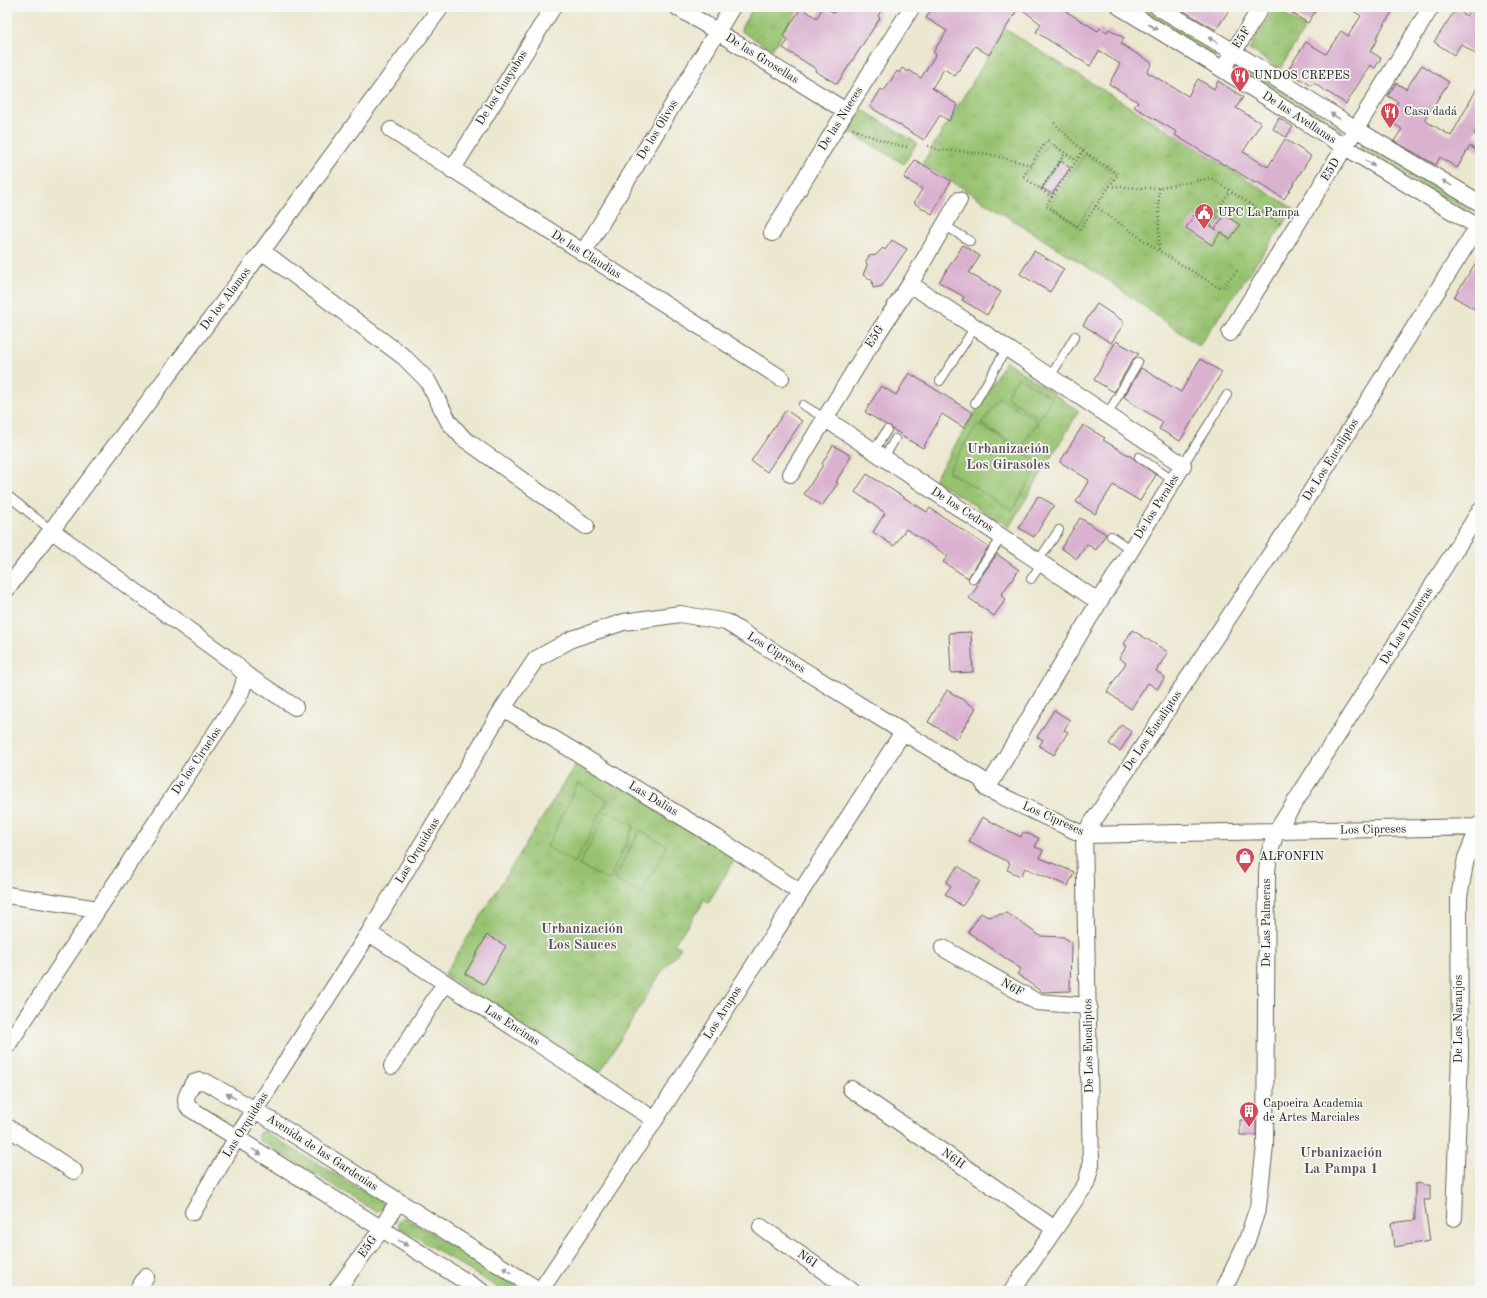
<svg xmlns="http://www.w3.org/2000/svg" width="1487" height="1298" viewBox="0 0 1487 1298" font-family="'Old Standard TT',serif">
<defs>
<pattern id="grass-tufts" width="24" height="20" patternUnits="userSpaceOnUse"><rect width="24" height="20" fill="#97c370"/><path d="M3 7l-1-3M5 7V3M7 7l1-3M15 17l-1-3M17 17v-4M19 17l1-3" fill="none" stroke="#82a760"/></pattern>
</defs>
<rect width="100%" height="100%" fill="#f6f6f2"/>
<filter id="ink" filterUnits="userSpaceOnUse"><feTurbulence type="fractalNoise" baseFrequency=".025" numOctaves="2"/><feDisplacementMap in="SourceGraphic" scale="8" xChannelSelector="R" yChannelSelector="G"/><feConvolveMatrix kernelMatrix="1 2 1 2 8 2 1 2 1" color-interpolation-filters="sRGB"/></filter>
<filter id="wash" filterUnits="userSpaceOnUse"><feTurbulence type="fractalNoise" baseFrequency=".012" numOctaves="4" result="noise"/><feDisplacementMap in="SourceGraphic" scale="16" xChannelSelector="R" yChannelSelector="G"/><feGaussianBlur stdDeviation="0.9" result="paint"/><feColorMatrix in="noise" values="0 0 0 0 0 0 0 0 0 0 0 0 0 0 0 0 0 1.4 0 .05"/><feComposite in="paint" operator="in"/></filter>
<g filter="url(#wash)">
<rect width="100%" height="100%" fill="#ece7cf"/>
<path fill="url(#grass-tufts)" stroke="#5a7046" d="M 754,7 L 796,7 L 798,9 L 772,50 L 741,31 L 742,26 Z
M 1130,7 L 1152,7 L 1219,51 L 1218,55 L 1215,57 Z
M 1275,8 L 1305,28 L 1280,69 L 1249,49 Z
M 1005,29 L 1294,209 L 1199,346 L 1106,279 L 951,181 L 922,164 Z
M 1239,63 L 1343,129 L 1341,136 L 1233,68 L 1236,64 Z
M 861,109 L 917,143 L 904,164 L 848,131 Z
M 1364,142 L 1471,205 L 1471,210 L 1468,212 L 1360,149 L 1361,145 Z
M 1006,361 L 1079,411 L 1009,527 L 934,480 Z
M 581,756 L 735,859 L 708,903 L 704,899 L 700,908 L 674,944 L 681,948 L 660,974 L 598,1076 L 444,975 Z
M 263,1131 L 380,1201 L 383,1204 L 382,1209 L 377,1212 L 373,1210 L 259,1140 L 258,1135 L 260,1132 Z
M 402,1218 L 406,1218 L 520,1288 L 523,1291 L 503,1291 L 399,1227 L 398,1222 Z"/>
<path fill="#97c370" stroke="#5a7046" d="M 1048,143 L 1064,153 L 1041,187 L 1025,176 Z
M 1085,154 L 1114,173 L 1078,225 L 1050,206 Z
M 1018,377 L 1052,398 L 1040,418 L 1006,397 Z
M 999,398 L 1038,421 L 1021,448 L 982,424 Z
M 978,424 L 1040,463 L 1012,510 L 948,471 Z
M 578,783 L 608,800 L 575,863 L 547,847 Z
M 607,811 L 634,826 L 609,880 L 579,865 Z
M 640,830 L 667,846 L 641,894 L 614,879 Z"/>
<g id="blocks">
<path fill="#dab2d0" d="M 823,7 L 834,13 L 837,7 L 883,7 L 878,16 L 880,18 L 837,84 L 815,71 L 816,69 L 783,48 L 788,40 L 783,36 L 801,8 L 817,18 Z
M 933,7 L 1019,7 L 989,55 L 975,46 L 955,76 L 944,69 L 932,88 L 958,105 L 949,121 L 940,115 L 924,140 L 870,107 L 881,89 L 884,91 L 897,71 L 899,73 L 902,68 L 908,72 L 909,70 L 921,78 L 936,54 L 933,52 L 947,31 L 926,18 Z
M 1019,7 L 1059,7 L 1098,31 L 1100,28 L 1107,32 L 1109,29 L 1124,38 L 1121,44 L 1152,63 L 1147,72 L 1188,96 L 1198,79 L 1214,89 L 1218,81 L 1243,97 L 1236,108 L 1261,123 L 1243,152 L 1268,167 L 1285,139 L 1311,156 L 1284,199 L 1256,181 L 1255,183 L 1225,164 L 1224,165 L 1175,135 L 1177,132 L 1134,107 L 1138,102 L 1109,84 L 1120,64 L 1099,51 L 1090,66 L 1036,32 L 1041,24 Z
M 1177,7 L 1231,7 L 1216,30 Z
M 1282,7 L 1318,7 L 1308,23 Z
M 1347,7 L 1395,7 L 1376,38 L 1378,39 L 1370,51 L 1381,58 L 1375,68 L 1370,65 L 1346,104 L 1314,83 L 1312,86 L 1287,71 L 1306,42 L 1326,54 L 1341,31 L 1348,36 L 1361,16 Z
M 1472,7 L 1480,7 L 1480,57 L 1461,44 L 1454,55 L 1434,42 L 1456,9 L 1466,16 Z
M 1422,65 L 1449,82 L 1424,120 L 1451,136 L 1480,83 L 1480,123 L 1474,134 L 1480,138 L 1480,153 L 1470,146 L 1457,168 L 1440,157 L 1436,165 L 1394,141 L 1402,129 L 1387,119 L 1398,102 L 1388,96 L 1396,83 L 1406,89 Z
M 1279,118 L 1293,127 L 1286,137 L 1273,129 Z
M 915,160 L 951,181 L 932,214 L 914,203 L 922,189 L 904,178 Z
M 1061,161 L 1070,168 L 1052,194 L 1042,188 Z
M 1194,215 L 1217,230 L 1215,228 L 1225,215 L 1240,225 L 1230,239 L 1221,232 L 1212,245 L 1186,228 Z
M 892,240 L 907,249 L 882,286 L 873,288 L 872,280 L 863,275 L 867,265 L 866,261 L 869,256 L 876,255 L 883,248 L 885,250 Z
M 963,245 L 980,256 L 969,273 L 1001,292 L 987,315 L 962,300 L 964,297 L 939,282 Z
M 1034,251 L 1064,269 L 1050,292 L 1020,274 Z
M 1480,256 L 1480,304 L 1476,310 L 1454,297 Z
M 1097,304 L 1123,321 L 1123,325 L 1111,343 L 1083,325 Z
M 1116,341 L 1139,354 L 1133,359 L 1114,392 L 1094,380 Z
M 1200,359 L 1222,372 L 1180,441 L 1159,429 L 1163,422 L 1130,402 L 1130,401 L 1124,397 L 1141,368 L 1181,392 Z
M 909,373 L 973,413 L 964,428 L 942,414 L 923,448 L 901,436 L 902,435 L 892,429 L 890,426 L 886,425 L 865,412 L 881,386 L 896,395 Z
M 786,410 L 802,421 L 767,472 L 751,461 Z
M 1083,425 L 1105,438 L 1103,440 L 1130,456 L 1156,475 L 1140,501 L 1113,485 L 1095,514 L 1076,502 L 1089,480 L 1060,462 Z
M 833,445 L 851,456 L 836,482 L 838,483 L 822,506 L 804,494 L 823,465 L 822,464 Z
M 867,474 L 927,512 L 930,508 L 988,547 L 968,578 L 943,562 L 948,556 L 906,529 L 894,546 L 873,532 L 885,513 L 855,492 Z
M 1038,496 L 1054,505 L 1034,537 L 1019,528 Z
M 1080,518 L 1106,534 L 1096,550 L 1087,544 L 1077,559 L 1061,548 Z
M 997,554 L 1019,570 L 1001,595 L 1006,599 L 994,616 L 969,598 L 978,586 L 976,584 Z
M 1132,630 L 1168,652 L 1156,671 L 1165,677 L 1157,689 L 1148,683 L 1131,709 L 1107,692 L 1126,663 L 1119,658 L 1127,646 L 1124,644 Z
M 971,632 L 973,672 L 951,673 L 949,633 Z
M 947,690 L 976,708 L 957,739 L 928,722 Z
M 1054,710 L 1070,720 L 1064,730 L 1068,732 L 1054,755 L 1039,746 L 1043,740 L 1037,737 Z
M 1121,725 L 1132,732 L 1120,751 L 1109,744 Z
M 982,817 L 1021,837 L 1023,832 L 1039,838 L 1035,847 L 1043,850 L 1040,858 L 1074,872 L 1068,886 L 1025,868 L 1021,876 L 1007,870 L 1010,863 L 969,841 Z
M 958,866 L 980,881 L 962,906 L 945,894 L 951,886 L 946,882 Z
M 981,913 L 988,917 L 1007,913 L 1040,936 L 1063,937 L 1071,942 L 1070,991 L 1042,992 L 1017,974 L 1021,969 L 968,932 Z
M 487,935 L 506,946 L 484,984 L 465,974 Z
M 1240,1120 L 1256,1120 L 1256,1135 L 1240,1135 Z
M 1422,1183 L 1422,1185 L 1430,1185 L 1430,1200 L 1424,1200 L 1430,1241 L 1394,1247 L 1391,1223 L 1415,1220 L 1415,1184 Z"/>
</g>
</g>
<g filter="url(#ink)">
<use href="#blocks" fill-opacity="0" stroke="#65635b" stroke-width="1"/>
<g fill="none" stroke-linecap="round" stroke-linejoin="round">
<g stroke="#65635b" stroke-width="10">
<path id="service" d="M 944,225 L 970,241
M 1050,377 L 1075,336
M 940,381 L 975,327
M 975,403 L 1007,348
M 803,405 L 826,419
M 1107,415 L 1138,362
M 874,451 L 887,430
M 1139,457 L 1174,481
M 884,458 L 895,439
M 1183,465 L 1227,395
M 7,495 L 51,530
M 1111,536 L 1131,550
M 1038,561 L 1059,530
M 973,579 L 1002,537
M 1031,579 L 1042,563"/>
</g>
<g stroke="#65635b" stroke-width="18">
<path id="minor" d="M 677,7 L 846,111
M 1120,7 L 1222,69 L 1345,147 L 1480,228
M 1158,7 L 1234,52 L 1356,129 L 1480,203
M 1228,61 L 1261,7
M 391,130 L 781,378
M 452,170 L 553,7
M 772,233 L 846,111 L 912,7
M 262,251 L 404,357 L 427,380 L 449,422 L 463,438 L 586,526
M 583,253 L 732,7
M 910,284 L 1183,465 L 1082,630 L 987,789
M 1230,333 L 1431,7
M 826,419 L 1099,602
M 791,474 L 867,350 L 910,284 L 959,200
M 7,589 L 262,251 L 441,7
M 245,674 L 295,707
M 503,708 L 717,838 L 800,892
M 7,895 L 98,909
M 369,933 L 655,1120
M 943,948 L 1037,1002 L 1089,1006
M 7,1046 L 226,717 C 236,703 244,691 245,674 L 234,663 L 51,530
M 392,1066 L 445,983
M 851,1089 L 1055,1229
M 7,1127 L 74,1171
M 193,1212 L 236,1139 L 369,933 L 503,708 L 536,659 L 572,639 L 624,622 L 680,614 L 726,622 L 903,732 L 981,779 L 987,789 L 1084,835 L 1480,827
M 1454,1218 L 1460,1055 L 1459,897 L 1466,858 L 1480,824
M 761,1227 L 852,1291
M 137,1291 L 146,1277
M 336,1291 L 381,1230 L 398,1201
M 481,1291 L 189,1108 C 182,1099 189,1092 193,1083 L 199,1081 L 206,1082 L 255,1110 L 540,1291
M 540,1291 L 655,1120 L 903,732
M 1012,1291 L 1086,1184 L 1091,1165 L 1084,835 L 1286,531 L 1480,223
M 1223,1291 L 1246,1243 L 1258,1207 L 1265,1146 L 1267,872 L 1269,855 L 1276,832 L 1480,511"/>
</g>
<path stroke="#65635b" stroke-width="2.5" stroke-dasharray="1 3" stroke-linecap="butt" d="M 1054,123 L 1083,151
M 853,129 C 872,137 889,144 909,147
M 928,146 L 940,150 L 983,153 L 1031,165
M 1083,151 L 1118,174 L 1080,229 L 1046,206 Z
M 1109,186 L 1138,188 L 1159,188 L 1211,178 L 1280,224
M 1159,188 L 1159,250
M 1041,189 L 1065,153
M 1052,197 L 1023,177 L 1047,140 L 1077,161
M 1095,206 L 1159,251 L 1218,287 L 1223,286 L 1237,271
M 1214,215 L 1221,220
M 1208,224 L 1230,191"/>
<use href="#service" stroke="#fff" stroke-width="8"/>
<use href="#minor" stroke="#fff" stroke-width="16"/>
</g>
<defs><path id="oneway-solid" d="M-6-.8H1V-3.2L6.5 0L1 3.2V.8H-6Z"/></defs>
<g fill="#999">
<use href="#oneway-solid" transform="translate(1153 27) rotate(31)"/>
<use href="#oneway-solid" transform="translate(1213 40) rotate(-149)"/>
<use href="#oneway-solid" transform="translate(1335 116) rotate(-148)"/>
<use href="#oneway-solid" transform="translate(1370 163) rotate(31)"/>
<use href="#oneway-solid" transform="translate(1447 183) rotate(-149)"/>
<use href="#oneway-solid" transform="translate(231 1096) rotate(-150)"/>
<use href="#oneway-solid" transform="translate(257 1152) rotate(32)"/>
<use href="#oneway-solid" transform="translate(403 1243) rotate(32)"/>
<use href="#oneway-solid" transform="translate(507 1270) rotate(-148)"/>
</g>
</g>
<defs>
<g id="restaurant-pin" transform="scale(1)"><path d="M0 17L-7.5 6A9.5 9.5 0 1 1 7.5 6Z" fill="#d1495b" stroke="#f6f6f2"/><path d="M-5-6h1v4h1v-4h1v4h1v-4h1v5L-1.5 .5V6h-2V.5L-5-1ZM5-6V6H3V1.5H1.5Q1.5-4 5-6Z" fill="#fff"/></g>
<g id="civic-pin" transform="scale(1)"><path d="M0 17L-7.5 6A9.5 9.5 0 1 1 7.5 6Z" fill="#d1495b" stroke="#f6f6f2"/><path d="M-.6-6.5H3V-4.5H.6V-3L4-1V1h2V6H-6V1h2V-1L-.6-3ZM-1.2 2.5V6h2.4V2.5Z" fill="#fff"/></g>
<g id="shop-pin" transform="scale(1)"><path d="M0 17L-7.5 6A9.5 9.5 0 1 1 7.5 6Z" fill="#d1495b" stroke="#f6f6f2"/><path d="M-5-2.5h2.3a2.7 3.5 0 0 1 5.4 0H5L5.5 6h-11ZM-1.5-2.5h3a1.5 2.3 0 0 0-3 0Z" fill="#fff"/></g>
<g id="building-pin" transform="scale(1)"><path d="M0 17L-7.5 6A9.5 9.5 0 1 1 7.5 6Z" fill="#d1495b" stroke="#f6f6f2"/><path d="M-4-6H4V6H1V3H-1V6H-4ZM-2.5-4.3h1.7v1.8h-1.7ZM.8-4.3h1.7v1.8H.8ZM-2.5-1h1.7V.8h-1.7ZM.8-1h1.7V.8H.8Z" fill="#fff"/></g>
</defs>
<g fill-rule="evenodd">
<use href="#restaurant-pin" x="1240" y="76"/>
<use href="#restaurant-pin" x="1390" y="112"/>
<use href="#civic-pin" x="1204" y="213"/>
<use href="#shop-pin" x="1245" y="857"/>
<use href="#building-pin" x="1249" y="1111"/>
</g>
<g text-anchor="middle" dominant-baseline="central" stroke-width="3.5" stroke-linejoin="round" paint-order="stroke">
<g font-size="12" fill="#1c1c1c" stroke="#f6f6f2">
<text transform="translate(1242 38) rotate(-58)">E5F</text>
<text transform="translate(762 59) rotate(32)">De las Grosellas</text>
<text transform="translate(502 88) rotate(-58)">De los Guayabos</text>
<text transform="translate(1299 118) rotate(33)">De las Avellanas</text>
<text transform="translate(841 119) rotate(-58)">De las Nueces</text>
<text transform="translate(658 130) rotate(-59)">De los Olivos</text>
<text transform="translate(1331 170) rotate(-58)">E5D</text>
<text transform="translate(586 255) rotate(32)">De las Claudias</text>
<text transform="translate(226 299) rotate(-53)">De los Alamos</text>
<text transform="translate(875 337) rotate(-57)">E5G</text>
<text transform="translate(1331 460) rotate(-58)">De Los Eucaliptos</text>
<text transform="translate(1157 507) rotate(-58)">De los Perales</text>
<text transform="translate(962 510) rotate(33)">De los Cedros</text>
<text transform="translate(1407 626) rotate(-58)">De Las Palmeras</text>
<text transform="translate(776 653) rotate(32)">Los Cipreses</text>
<text transform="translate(1153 731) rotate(-56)">De Los Eucaliptos</text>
<text transform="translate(197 761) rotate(-56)">De los Ciruelos</text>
<text transform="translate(653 799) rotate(31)">Las Dalias</text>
<text transform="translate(1053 819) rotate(24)">Los Cipreses</text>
<text transform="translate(1373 830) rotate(-1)">Los Cipreses</text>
<text transform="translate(418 851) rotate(-59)">Las Orquideas</text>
<text transform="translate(1267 923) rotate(-90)">De Las Palmeras</text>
<text transform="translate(1012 988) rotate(30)">N6F</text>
<text transform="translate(723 1013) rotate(-58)">Los Arupos</text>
<text transform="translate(1459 1019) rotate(-90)">De Los Naranjos</text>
<text transform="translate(512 1026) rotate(33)">Las Encinas</text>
<text transform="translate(1089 1046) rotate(-91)">De Los Eucaliptos</text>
<text transform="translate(246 1125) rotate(-58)">Las Orquideas</text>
<text transform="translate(322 1153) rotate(33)">Avenida de las Gardenias</text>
<text transform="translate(953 1159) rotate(35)">N6H</text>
<text transform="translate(368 1247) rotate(-54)">E5G</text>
<text transform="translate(807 1259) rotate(35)">N6I</text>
</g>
<g font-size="12" fill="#1c1c1c" stroke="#f6f6f2" text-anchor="start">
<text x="1254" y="76">UNDOS CREPES</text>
<text x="1404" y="112">Casa dadá</text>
<text x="1218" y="213">UPC La Pampa</text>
<text x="1259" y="857">ALFONFIN</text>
<text x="1263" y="1104">Capoeira Academia<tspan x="1263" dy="14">de Artes Marciales</tspan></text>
</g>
<g font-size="14" font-weight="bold" fill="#5e505b" stroke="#f6f6f2">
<text x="1008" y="449">Urbanización<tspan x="1008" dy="16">Los Girasoles</tspan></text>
<text x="582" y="929">Urbanización<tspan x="582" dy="16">Los Sauces</tspan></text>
<text x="1341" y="1153">Urbanización<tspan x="1341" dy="16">La Pampa 1</tspan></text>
</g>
</g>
<rect width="1487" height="1298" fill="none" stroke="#f6f6f2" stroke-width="24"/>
</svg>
